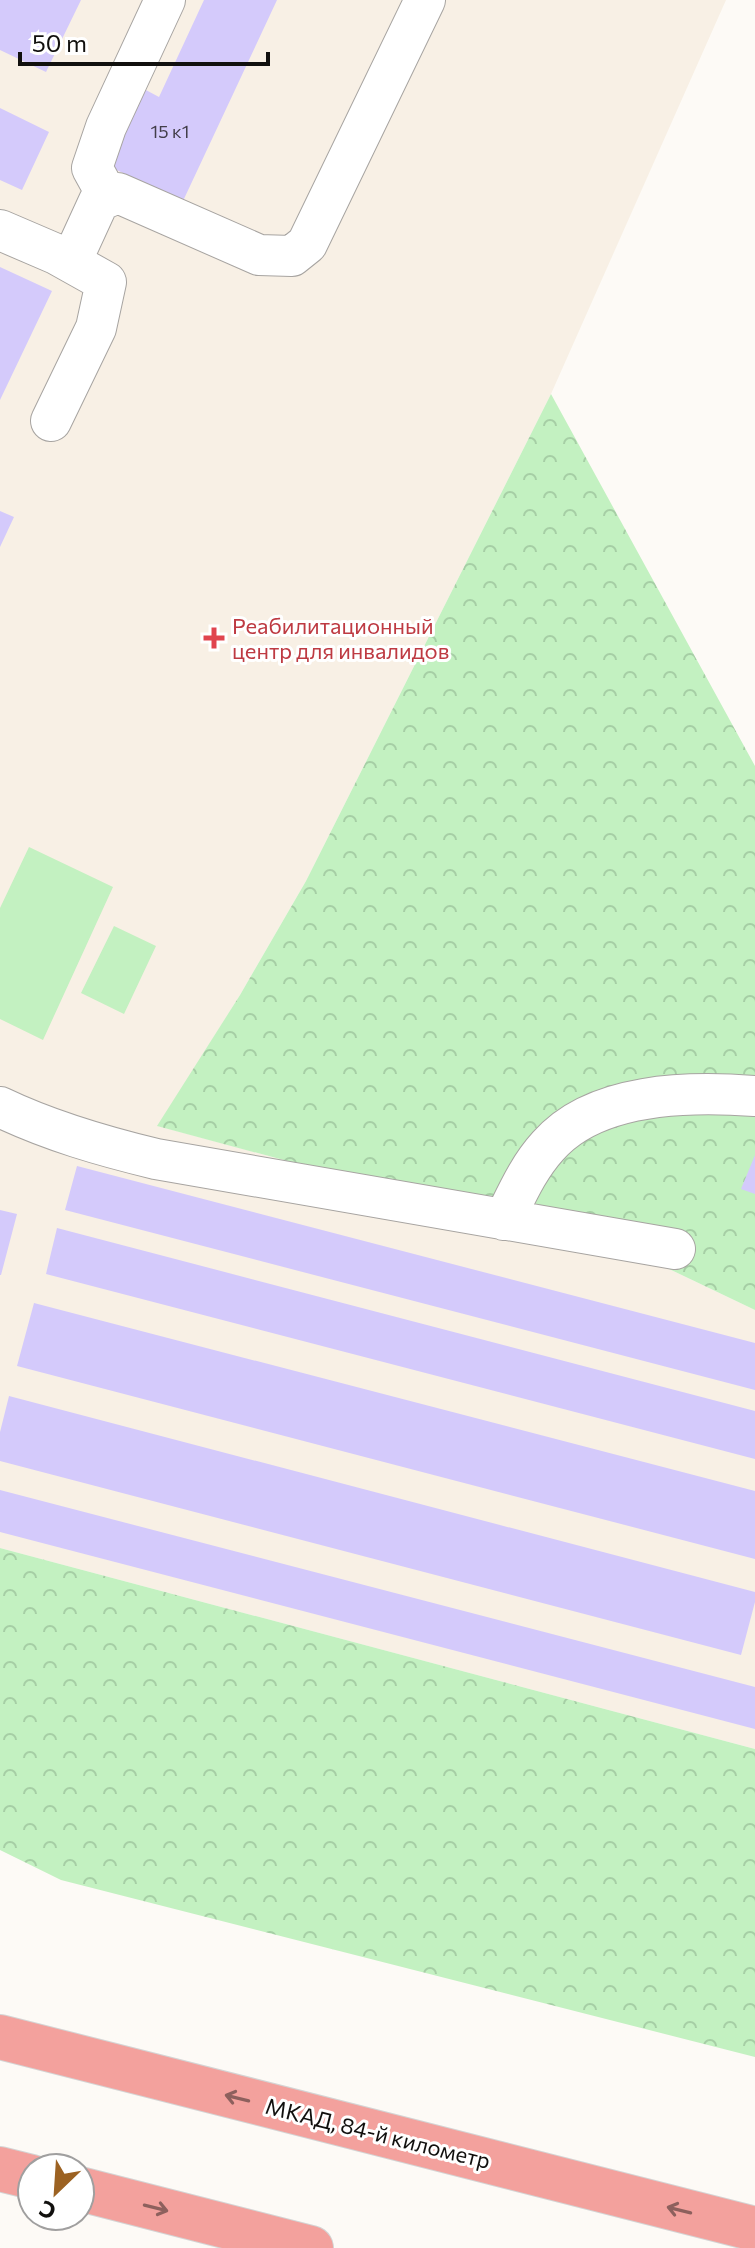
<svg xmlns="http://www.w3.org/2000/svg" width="755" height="2248" viewBox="0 0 755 2248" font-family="Commissioner,sans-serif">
<defs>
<pattern id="forest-crowns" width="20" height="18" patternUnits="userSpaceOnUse" patternTransform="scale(2)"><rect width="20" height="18" fill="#c3f1c1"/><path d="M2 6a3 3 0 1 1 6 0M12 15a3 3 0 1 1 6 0" fill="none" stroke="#a6cea5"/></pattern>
</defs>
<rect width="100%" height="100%" fill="#fdfaf6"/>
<path fill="#f8f0e5" d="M 0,0 L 726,0 L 551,394 L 306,881 L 240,995 L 158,1126 L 644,1257 L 755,1310 L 755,1749 L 0,1548 Z"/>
<path fill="#c3f1c1" d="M 29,847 L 113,887 L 43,1040 L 0,1019 L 0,908 Z
M 114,926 L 156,946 L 124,1014 L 81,993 Z"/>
<path fill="url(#forest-crowns)" d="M 551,394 L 755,766 L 755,1310 L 644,1257 L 157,1126 L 240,995 L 306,881 Z
M 0,1548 L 755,1749 L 755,2057 L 61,1880 L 0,1850 Z"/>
<path fill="#d4cafb" d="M 0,0 L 81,0 L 46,72 L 0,50 Z
M 204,0 L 277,0 L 183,201 L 108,166 L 144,89 L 159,97 Z
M 0,108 L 49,132 L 22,190 L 0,180 Z
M 0,267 L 52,291 L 0,400 Z
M 0,511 L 14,517 L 0,547 Z
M 755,1155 L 755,1194 L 741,1189 Z
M 77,1166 L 755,1343 L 755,1390 L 65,1210 Z
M 0,1210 L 17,1214 L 1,1275 L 0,1275 Z
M 57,1228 L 755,1411 L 755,1459 L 46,1274 Z
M 34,1303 L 755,1491 L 755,1559 L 17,1366 Z
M 9,1396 L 755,1592 L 755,1602 L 741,1655 L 0,1461 L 0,1432 Z
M 0,1490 L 755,1687 L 755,1729 L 0,1532 Z"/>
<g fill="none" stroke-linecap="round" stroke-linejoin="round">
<g stroke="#a7a4a1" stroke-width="42">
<path id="minor" d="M 108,197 L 92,168 L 106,127 L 165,0
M 0,230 L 56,254 L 106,282 L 96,328 L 51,421
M 71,262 L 99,201 L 118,193 L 259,255 L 292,256 L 307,244 L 425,0
M 0,1107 C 50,1131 102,1146 156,1159 L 675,1249
M 504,1220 C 517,1194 528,1168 548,1146 C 595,1092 689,1091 755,1096"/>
</g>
<g stroke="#d4d4d4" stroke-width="46">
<path id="highway" d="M 0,2037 L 755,2229
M 0,2169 L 32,2177
M 80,2189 L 311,2248"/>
</g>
<use href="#minor" stroke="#fff" stroke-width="40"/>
<use href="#highway" stroke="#f3a19d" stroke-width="44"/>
</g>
<defs><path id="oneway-shaft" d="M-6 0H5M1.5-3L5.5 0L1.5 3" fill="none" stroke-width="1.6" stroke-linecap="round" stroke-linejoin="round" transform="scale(2)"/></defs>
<g stroke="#8d605d">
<use href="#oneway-shaft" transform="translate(237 2098) rotate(-166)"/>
<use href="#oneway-shaft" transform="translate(156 2208) rotate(14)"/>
<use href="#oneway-shaft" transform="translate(679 2210) rotate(-166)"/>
</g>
<path fill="#e0444e" stroke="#fff" stroke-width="3" d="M210 626h8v8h8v8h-8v8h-8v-8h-8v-8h8z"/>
<g text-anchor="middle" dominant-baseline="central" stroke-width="6" stroke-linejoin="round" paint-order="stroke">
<g font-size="18" fill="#423e49">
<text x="170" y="131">15 к1</text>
</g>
<g font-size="22" fill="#be3a42" stroke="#fff" text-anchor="start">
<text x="232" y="625">Реабилитационный<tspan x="232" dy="25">центр для инвалидов</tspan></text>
</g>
<g font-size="22" fill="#11100e" stroke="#fff">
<text transform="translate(378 2133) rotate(14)">МКАД, 84-й километр</text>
</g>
</g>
<g transform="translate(56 2192) rotate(205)"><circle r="38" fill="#ffffff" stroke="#a09f9f" stroke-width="2"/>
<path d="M0-6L14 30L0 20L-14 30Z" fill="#9c6222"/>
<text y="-12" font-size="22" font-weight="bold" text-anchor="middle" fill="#11100e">С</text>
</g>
<path d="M20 52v12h248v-12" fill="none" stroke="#11100e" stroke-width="4"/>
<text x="32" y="52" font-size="24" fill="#11100e" stroke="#ffffff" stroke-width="6" paint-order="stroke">50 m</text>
</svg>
